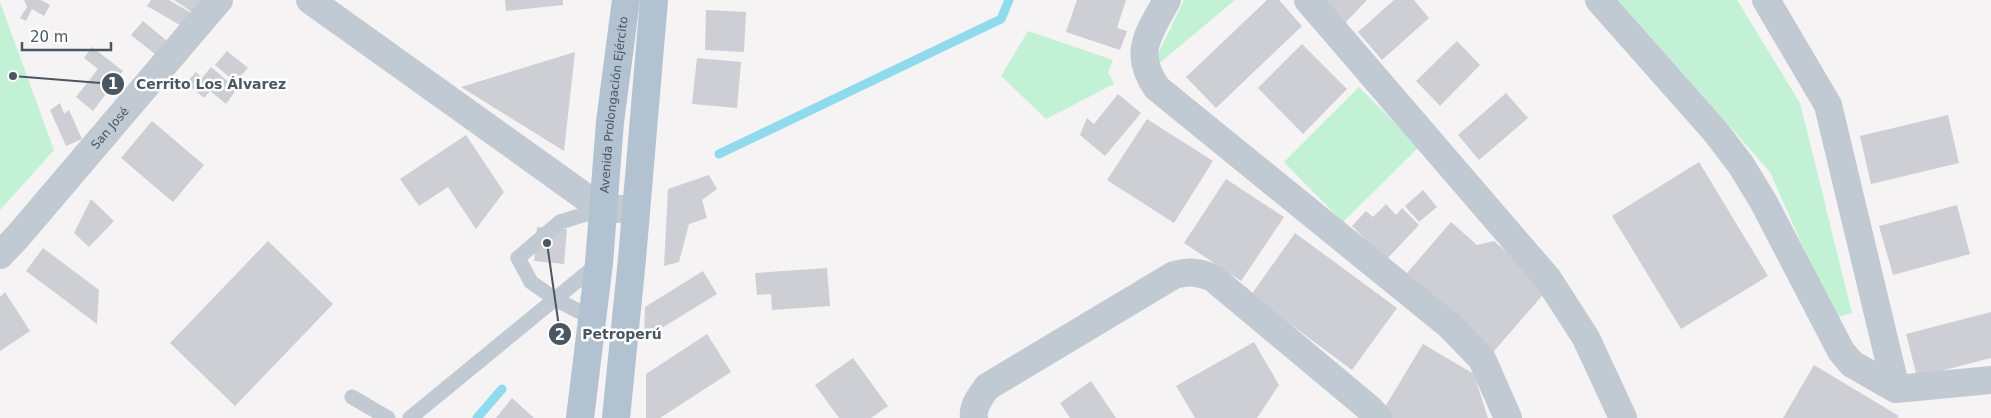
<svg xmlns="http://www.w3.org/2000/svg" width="1991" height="418" viewBox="0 0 1991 418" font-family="'DejaVu Sans',sans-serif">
<rect width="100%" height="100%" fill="#f5f3f3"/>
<path fill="#c3f1d5" d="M 1184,0 L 1235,0 L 1150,71 Z
M 1618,0 L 1737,0 L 1800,103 L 1852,313 L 1834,318 L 1770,172 Z
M 0,2 L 54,150 L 0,210 Z
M 1028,31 L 1113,60 L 1108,72 L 1114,84 L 1046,119 L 1001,76 Z
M 1359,87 L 1419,147 L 1343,222 L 1284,162 Z"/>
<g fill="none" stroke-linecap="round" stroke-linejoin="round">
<path stroke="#90daee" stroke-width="9" d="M 719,154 L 1001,19 L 1009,0
M 477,418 L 502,389"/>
</g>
<path fill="#cdcfd5" d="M 24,0 L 41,0 L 50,5 L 44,16 L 32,9 L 26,21 L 20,18 L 27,7 Z
M 151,0 L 169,0 L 193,14 L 185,28 L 147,6 Z
M 174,0 L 204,0 L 198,16 Z
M 505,0 L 563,0 L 563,5 L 506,11 Z
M 1077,0 L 1126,0 L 1117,28 L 1127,31 L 1120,50 L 1066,32 Z
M 1267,0 L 1279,0 L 1302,26 L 1216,108 L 1186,77 Z
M 1322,0 L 1367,0 L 1345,23 Z
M 1394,0 L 1414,0 L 1429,18 L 1382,60 L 1358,32 Z
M 706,10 L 746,12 L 744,52 L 705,50 Z
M 143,21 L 167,41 L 156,55 L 131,35 Z
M 1457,41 L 1480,65 L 1440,106 L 1416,81 Z
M 1302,44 L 1347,89 L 1303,134 L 1258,88 Z
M 92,47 L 123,71 L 93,111 L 76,97 L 98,69 L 84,58 Z
M 227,51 L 248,68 L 235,82 L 215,65 Z
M 575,52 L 564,151 L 461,87 Z
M 697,58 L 741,62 L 737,108 L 692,104 Z
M 211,67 L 237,89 L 226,104 L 210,91 L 204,98 L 186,83 L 196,72 L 202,78 Z
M 1506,93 L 1528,118 L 1479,160 L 1458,135 Z
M 1118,94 L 1141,113 L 1105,156 L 1080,135 L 1087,118 L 1094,124 Z
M 60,103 L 64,114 L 69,110 L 82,139 L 66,146 L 50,110 Z
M 1948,115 L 1959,163 L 1871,184 L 1860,136 Z
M 1147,119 L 1213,161 L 1174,223 L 1107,180 Z
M 152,121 L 204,165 L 173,202 L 121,158 Z
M 466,135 L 504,192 L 476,229 L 448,187 L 419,206 L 400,179 Z
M 1699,162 L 1768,276 L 1681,329 L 1612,216 Z
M 709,175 L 717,189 L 702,200 L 707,218 L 689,224 L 679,262 L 664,266 L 668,189 Z
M 1226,179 L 1284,217 L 1241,281 L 1184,243 Z
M 1423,190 L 1437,207 L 1419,222 L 1405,206 Z
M 91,199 L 114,221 L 89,247 L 74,233 Z
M 1386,204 L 1396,215 L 1402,208 L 1419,225 L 1386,260 L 1352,226 L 1366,211 L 1373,217 Z
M 1957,205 L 1970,254 L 1893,275 L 1879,226 Z
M 1451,222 L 1477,245 L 1494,241 L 1548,289 L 1488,358 L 1401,280 Z
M 537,227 L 567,229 L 564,264 L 534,261 Z
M 1295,233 L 1397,308 L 1352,370 L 1251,295 Z
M 268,241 L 333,304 L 235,406 L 170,343 Z
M 43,248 L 99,290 L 97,324 L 26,271 Z
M 827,268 L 830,306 L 772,310 L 771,294 L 757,295 L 755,273 Z
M 703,271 L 717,294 L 644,339 L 645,307 Z
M 5,292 L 30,331 L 0,351 L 0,297 Z
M 1991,312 L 1991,358 L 1917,377 L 1906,334 Z
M 707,334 L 731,372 L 660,418 L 646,418 L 646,374 Z
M 1254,342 L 1279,385 L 1257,418 L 1195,418 L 1176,386 Z
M 1423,344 L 1474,374 L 1488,418 L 1387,418 L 1382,412 Z
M 853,358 L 888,406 L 871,418 L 839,418 L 815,385 Z
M 1814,365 L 1899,416 L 1897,418 L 1783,418 Z
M 1091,381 L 1116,418 L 1070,418 L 1060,403 Z
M 512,398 L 534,418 L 496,418 Z"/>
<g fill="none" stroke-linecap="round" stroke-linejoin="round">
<path stroke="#c1cad2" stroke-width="15" d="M 592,318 L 555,299 L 531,282 L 518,258 L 560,222 L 602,209
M 352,397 L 388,418
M 410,418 L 599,263"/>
<g stroke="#c1cad2" stroke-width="28">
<path d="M 310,0 L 602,209 L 636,209"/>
<path d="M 1167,0 C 1149,33 1132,53 1157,88 L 1450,326 L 1482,359 L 1508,418"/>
<path d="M 1308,0 L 1548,279 L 1586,338 L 1623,418"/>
<path d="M 1599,0 L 1715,131 L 1741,165 L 1763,201 L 1841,351 L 1852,364 L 1896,389 L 1991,380"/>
<path d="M 1766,0 L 1828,105 L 1896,389"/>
<path id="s1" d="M 0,255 L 19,235 L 219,0"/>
<path d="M 974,418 C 972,406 981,396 987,387 L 1174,275 C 1189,271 1199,272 1213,278 L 1370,409 L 1378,418"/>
</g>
<g stroke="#b3c2d1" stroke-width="28">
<path id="s2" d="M 580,418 L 599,263 L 610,122 L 626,0"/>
<path d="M 616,418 L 632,259 L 654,0"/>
</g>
</g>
<g text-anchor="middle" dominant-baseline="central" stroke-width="5" stroke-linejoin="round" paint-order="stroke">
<g font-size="12" fill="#4a5661" stroke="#fff">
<text stroke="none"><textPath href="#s2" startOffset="315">Avenida Prolongación Ejército</textPath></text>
<text stroke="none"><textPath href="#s1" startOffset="168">San José</textPath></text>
</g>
</g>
<path fill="none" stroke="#4a5661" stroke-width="2" d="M13 76L113 84M547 243L560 334"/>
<g fill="#4a5661" stroke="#fff" stroke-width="2">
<circle cx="13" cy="76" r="5"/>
<circle cx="547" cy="243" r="5"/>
<circle cx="113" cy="84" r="12"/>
<circle cx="560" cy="334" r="12"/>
</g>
<g font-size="15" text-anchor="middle" font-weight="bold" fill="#fff">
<text x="113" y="89">1</text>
<text x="560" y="340">2</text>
</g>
<g font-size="14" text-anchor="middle" font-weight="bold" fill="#4a5661" stroke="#fff" stroke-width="5" stroke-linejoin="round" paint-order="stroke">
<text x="211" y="89">Cerrito Los Álvarez</text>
<text x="622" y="339">Petroperú</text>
</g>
<path d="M22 42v8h89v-8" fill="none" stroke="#4a5661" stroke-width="2.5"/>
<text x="30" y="42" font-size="15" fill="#4a5661" stroke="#ffffff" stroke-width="4" paint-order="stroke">20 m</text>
</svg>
